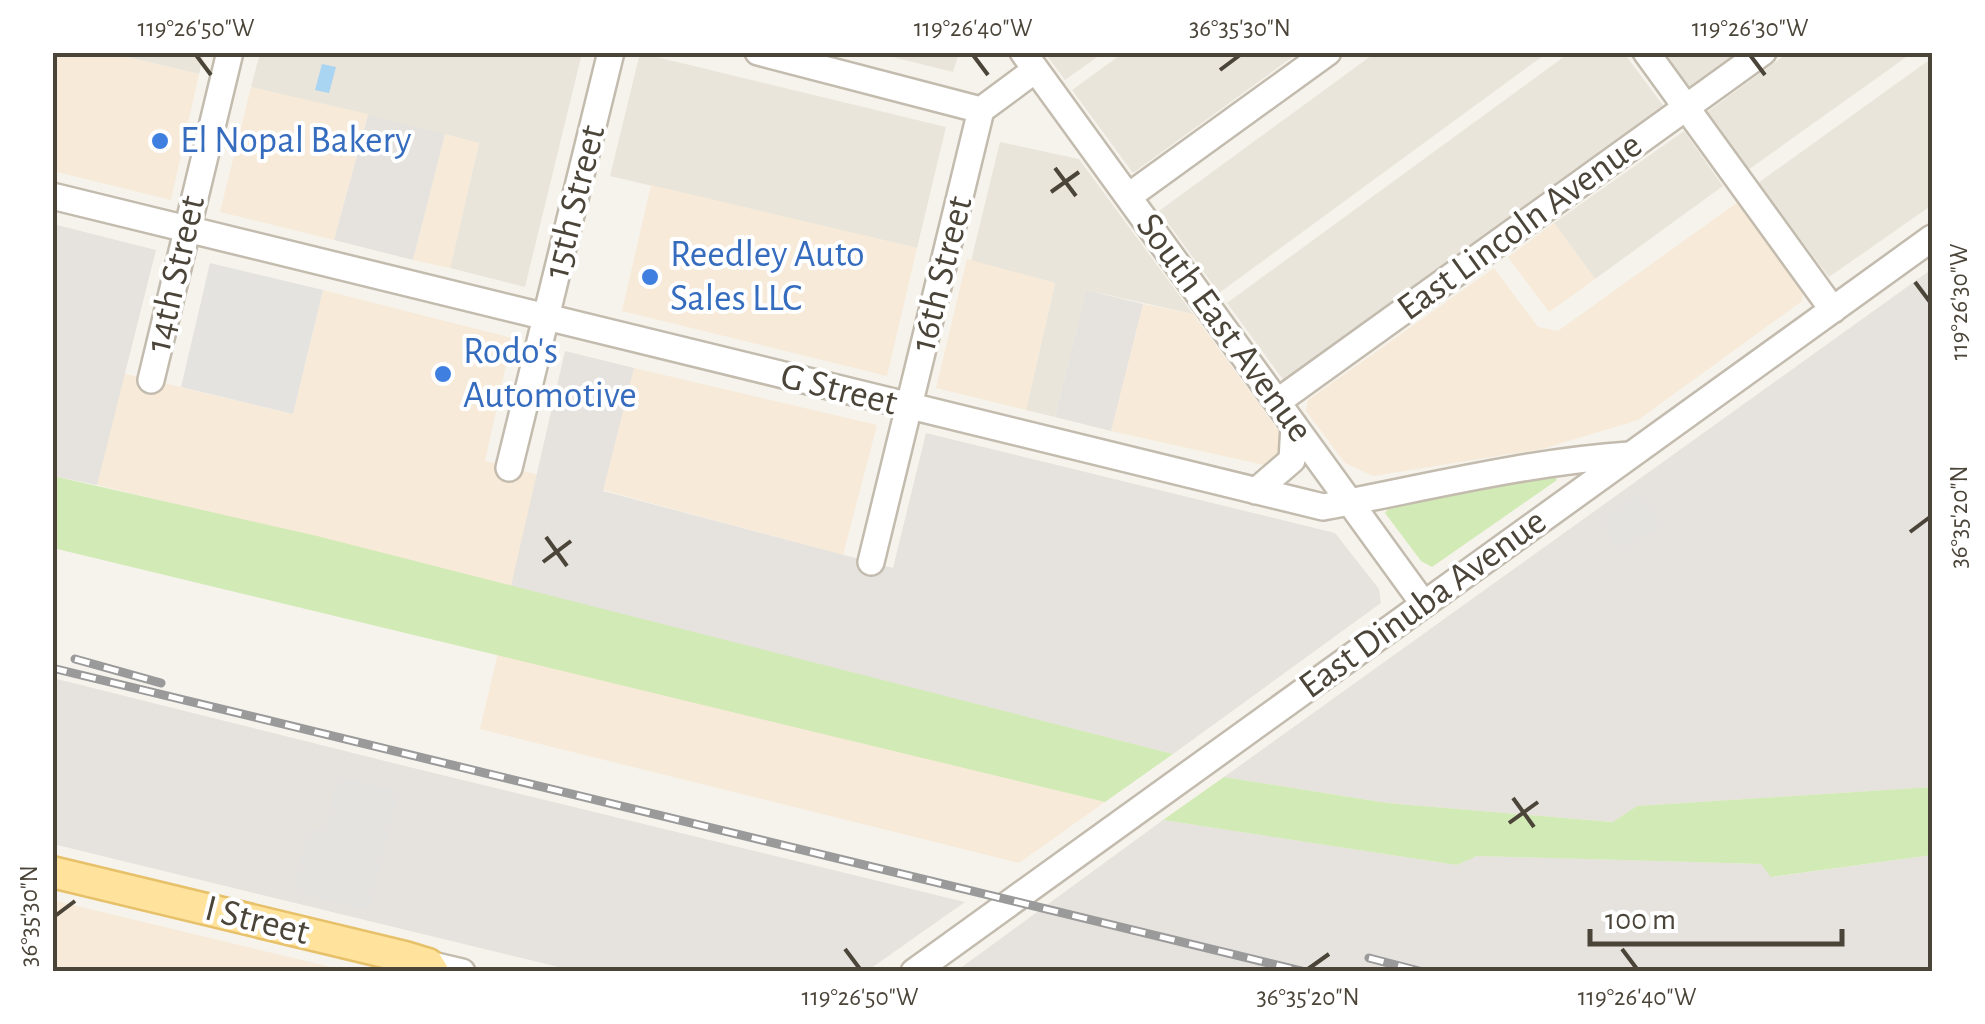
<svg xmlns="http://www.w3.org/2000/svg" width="1985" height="1024" viewBox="0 0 1985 1024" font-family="'Alegreya Sans',sans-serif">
<rect width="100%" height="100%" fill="#f6f3ec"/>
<path fill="#eae5da" d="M 110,53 L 204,53 L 199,74 Z
M 260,53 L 582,53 L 525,287 L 450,268 L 479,143 L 251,87 Z
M 640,53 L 946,127 L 917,248 L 610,176 Z
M 876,53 L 959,53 L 953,72 Z
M 1045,53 L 1103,53 L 1065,80 Z
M 1123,53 L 1123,52 L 1298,53 L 1133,173 L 1072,90 Z
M 1375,53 L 1547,53 L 1219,293 L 1159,211 Z
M 1569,53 L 1624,53 L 1665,108 L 1287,385 L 1227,303 Z
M 1663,53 L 1742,53 L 1690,90 Z
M 1788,53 L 1788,52 L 1912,53 L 1748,170 L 1707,112 Z
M 1932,58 L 1932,205 L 1829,277 L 1758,183 Z
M 1684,131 L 1723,186 L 1595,279 L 1554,223 Z
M 1000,142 L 1079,159 L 1193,314 L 1086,290 L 1055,417 L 1026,410 L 1055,283 L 971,261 Z"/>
<path fill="#f7ead8" d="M 52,53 L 110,53 L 199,74 L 171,200 L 53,171 Z
M 251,87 L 368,114 L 334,240 L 220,212 Z
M 445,134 L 479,143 L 450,268 L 413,260 Z
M 651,185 L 917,248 L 887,376 L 622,311 Z
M 1738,202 L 1803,289 L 1802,301 L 1638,420 L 1542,449 L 1373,476 L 1345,463 L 1306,411 L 1308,400 L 1494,268 L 1538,327 L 1558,331 Z
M 1554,223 L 1595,279 L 1549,312 L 1508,257 Z
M 967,259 L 1055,283 L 1026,410 L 936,388 Z
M 323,290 L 512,338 L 485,461 L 539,475 L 511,586 L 97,485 L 122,373 L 293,414 Z
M 1143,304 L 1193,314 L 1281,434 L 1286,444 L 1273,467 L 1111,431 Z
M 634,368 L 877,425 L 843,555 L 603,490 Z
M 498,653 L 1105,802 L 1019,863 L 480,729 Z
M 52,900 L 268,952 L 348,971 L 53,971 Z"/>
<path fill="#e6e2dd" d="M 368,115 L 445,134 L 413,260 L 334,240 Z
M 53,224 L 156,250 L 97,485 L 53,476 Z
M 1932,269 L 1932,787 L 1637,806 L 1614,822 L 1387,803 L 1224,777 Z
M 1086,290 L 1143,304 L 1111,431 L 1055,417 Z
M 565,351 L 634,368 L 603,491 L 893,568 L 926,433 L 1335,533 L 1379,589 L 1381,603 L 1173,754 L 511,586 Z
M 53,678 L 405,766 L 965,902 L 867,971 L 575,971 L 53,844 Z
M 1163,820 L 1457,865 L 1477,856 L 1761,864 L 1772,877 L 1932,855 L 1932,971 L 955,972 Z"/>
<path fill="#d2eab5" d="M 1554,475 L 1557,480 L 1432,567 L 1421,561 L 1385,513 L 1392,504 Z
M 53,476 L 317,536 L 1173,754 L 1105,802 L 53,548 Z
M 1224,777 L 1387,803 L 1613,822 L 1637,806 L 1932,787 L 1932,855 L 1771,877 L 1761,864 L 1477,856 L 1457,865 L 1163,820 Z"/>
<path fill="#e5e3e0" d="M 210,263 L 323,290 L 293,414 L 181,387 Z
M 1641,491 L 1664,523 L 1622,554 L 1598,521 Z
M 338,776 L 399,791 L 370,911 L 292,892 L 308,828 L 324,831 Z"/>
<path fill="#a9d4f2" d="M 322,64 L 336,67 L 329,93 L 315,90 Z"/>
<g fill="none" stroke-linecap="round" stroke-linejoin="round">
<g stroke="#c2bbae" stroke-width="30">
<path id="minor" d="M 758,52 L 981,110
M 1023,52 L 1423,603
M 1646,52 L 1833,310
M 52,196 L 1323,507 C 1424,488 1526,462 1629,455
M 1129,196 L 1328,52
M 151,380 L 230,52
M 1277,402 L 1763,52
M 509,468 L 611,52
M 1256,491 L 1292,460 L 1294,425
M 871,562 L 981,110 L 1035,70
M 428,964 L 462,972
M 914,972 L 1932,238"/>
</g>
<g stroke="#e6c16a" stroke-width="35">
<path id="major" d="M 52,872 L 405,957 L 428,964 L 433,972"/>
</g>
<use href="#minor" stroke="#fff" stroke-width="25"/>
<use href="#major" stroke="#ffe39c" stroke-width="30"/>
<g stroke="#9a9a9a" stroke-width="9">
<path id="rail" d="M 75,659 L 161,683
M 52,668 L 1306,972
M 1369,958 L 1423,972"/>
</g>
<use href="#rail" stroke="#fff" stroke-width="5" stroke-dasharray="15" stroke-linecap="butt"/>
</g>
<path fill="none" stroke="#4b4439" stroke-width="4" d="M 196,55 L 211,75M 973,55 L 988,75M 1750,55 L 1765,75M 1220,70 L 1240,55M 1055,168 L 1076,196M 1051,192 L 1079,172M 1915,282 L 1930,302M 1910,532 L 1930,517M 546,537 L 567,566M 543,562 L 571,541M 1513,798 L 1534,827M 1509,823 L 1538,802M 55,916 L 75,901M 845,949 L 860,969M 1622,949 L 1637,969M 1308,969 L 1329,954"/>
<g fill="#3f7fe0" stroke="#fff" stroke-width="4">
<circle cx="160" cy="141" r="10"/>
<circle cx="650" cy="277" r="10"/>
<circle cx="443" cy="374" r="10"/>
</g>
<g text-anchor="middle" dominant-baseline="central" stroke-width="8" stroke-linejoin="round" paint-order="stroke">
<g font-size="38" fill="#366cbe" stroke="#fff" text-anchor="start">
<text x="180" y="141">El Nopal Bakery</text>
<text x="670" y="255">Reedley Auto<tspan x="670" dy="44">Sales LLC</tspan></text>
<text x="463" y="352">Rodo's<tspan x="463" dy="44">Automotive</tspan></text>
</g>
<g font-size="38" fill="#4b4439" stroke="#fff">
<text transform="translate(575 202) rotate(-76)">15th Street</text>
<text transform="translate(1520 227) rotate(-36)">East Lincoln Avenue</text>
<text transform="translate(176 274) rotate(-77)">14th Street</text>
<text transform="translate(942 274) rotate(-76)">16th Street</text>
<text transform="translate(1224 328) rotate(54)">South East Avenue</text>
<text transform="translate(839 390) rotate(14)">G Street</text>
<text transform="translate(1423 604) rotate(-36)">East Dinuba Avenue</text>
<text transform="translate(257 921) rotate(14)">I Street</text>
</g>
</g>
<rect width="1985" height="1024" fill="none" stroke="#ffffff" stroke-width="110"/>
<path d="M1590 929v15h252v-15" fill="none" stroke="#4b4439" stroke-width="5"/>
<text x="1605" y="929" font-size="30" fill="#4b4439" stroke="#ffffff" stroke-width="8" paint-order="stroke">100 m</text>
<rect x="55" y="55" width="1875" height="914" fill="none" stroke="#4b4439" stroke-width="4"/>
<g font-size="25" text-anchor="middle" fill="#4b4439">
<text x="196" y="36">119°26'50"W</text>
<text x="973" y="36">119°26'40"W</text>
<text x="1240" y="36">36°35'30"N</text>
<text x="1750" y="36">119°26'30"W</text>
<text transform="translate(1958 302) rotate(-90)" y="9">119°26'30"W</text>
<text transform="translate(1958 517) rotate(-90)" y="9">36°35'20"N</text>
<text transform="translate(28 916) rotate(-90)" y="9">36°35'30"N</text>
<text x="860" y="1005">119°26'50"W</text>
<text x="1308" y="1005">36°35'20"N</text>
<text x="1637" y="1005">119°26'40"W</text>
</g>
</svg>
